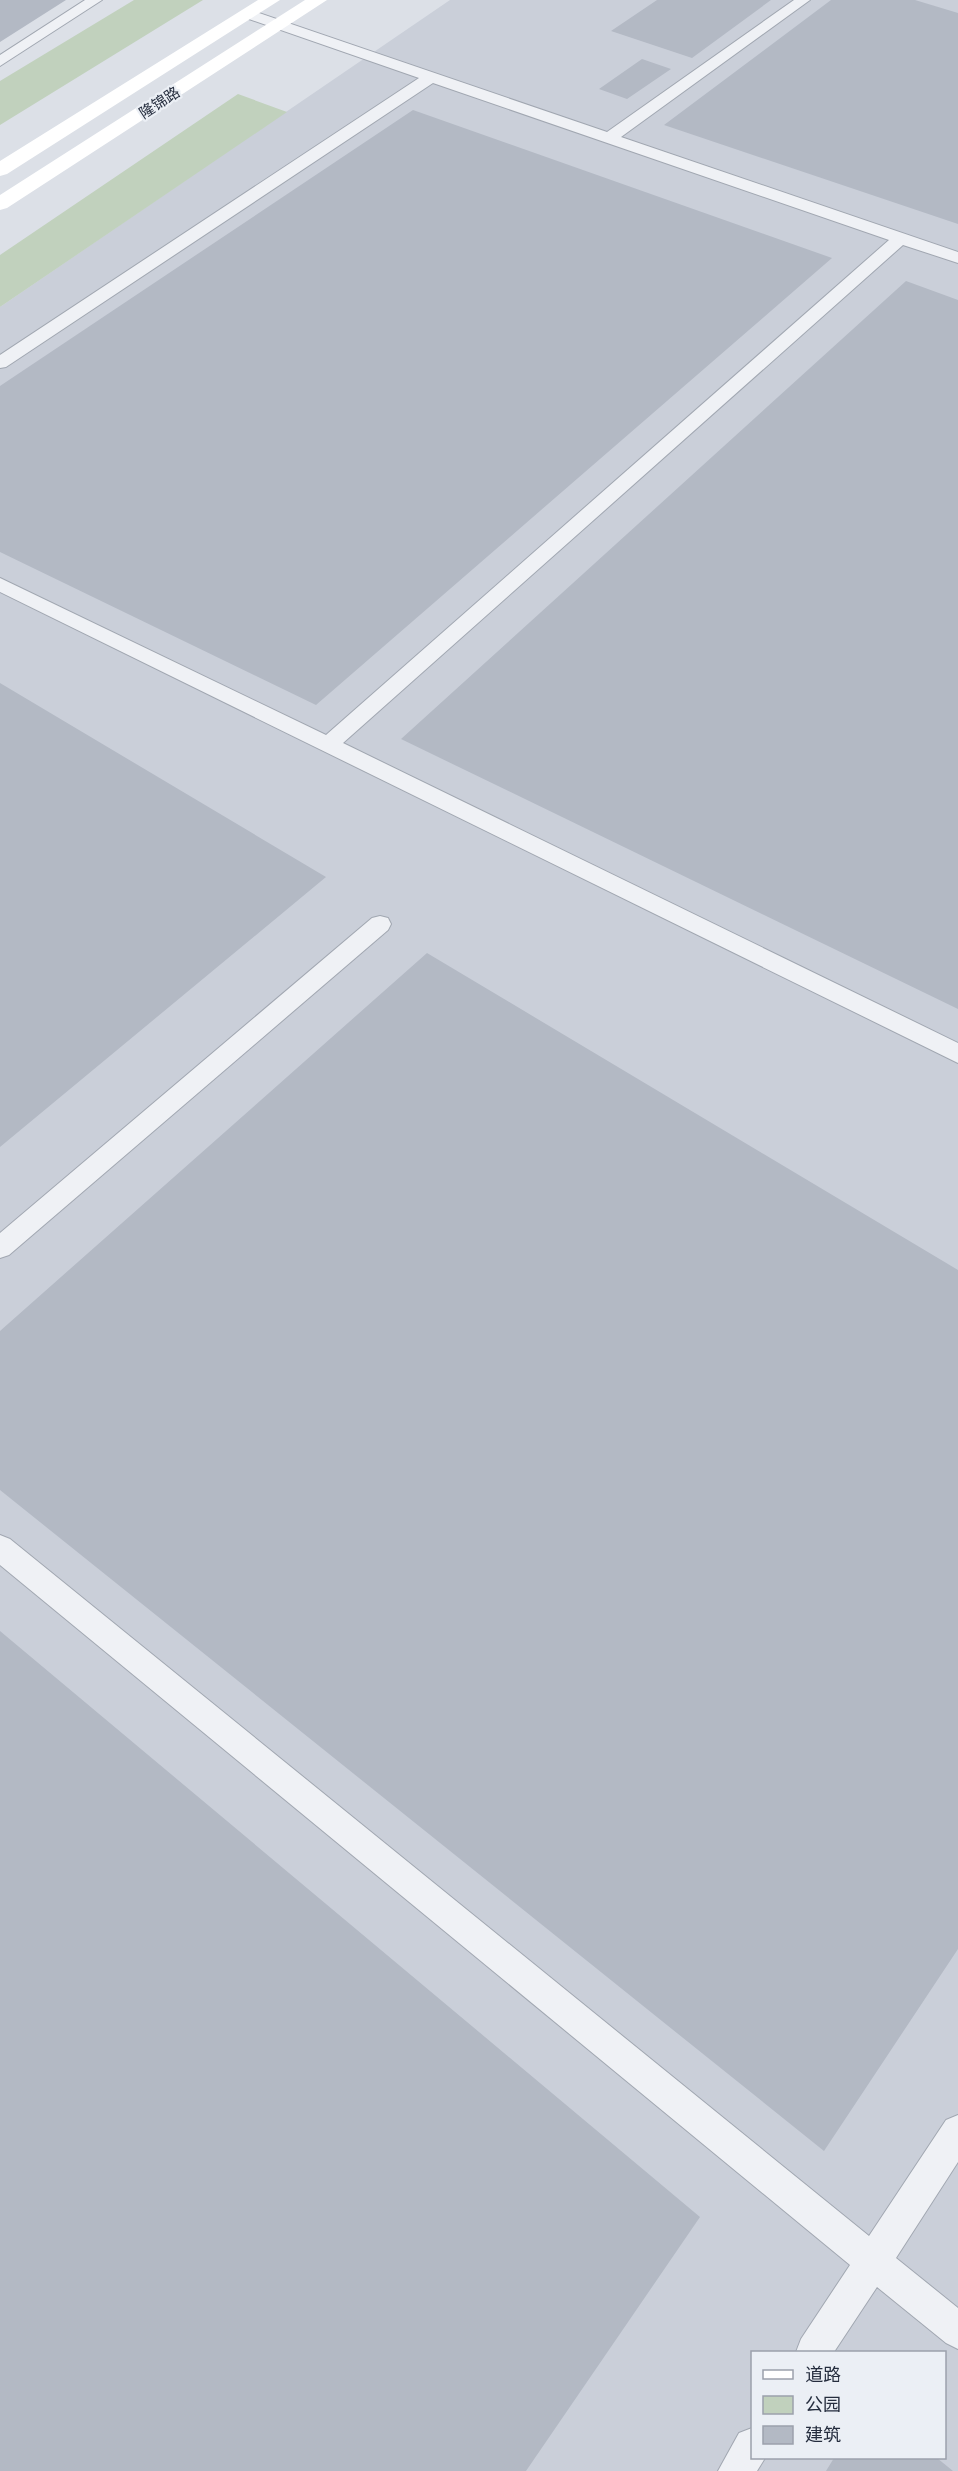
<svg xmlns="http://www.w3.org/2000/svg" width="958" height="2471" viewBox="0 0 958 2471" font-family="Lato,'Noto Sans SC',sans-serif">
<rect width="100%" height="100%" fill="#dce0e7"/>
<path fill="#cacfd9" fill-rule="evenodd" d="M 450,0 L 958,0 L 958,2471 L 0,2471 L 0,307 ZM 752,2352 L 944,2352 L 944,2458 L 752,2458 Z"/>
<path fill="#c1d1bd" d="M 134,0 L 203,0 L 0,125 L 0,81 Z
M 238,94 L 287,112 L 0,307 L 0,255 Z"/>
<path fill="#b3b9c4" d="M 0,0 L 66,0 L 0,42 Z
M 657,0 L 771,0 L 692,58 L 611,31 Z
M 831,0 L 915,0 L 958,13 L 958,224 L 664,125 Z
M 642,59 L 671,69 L 627,99 L 599,89 Z
M 413,110 L 832,258 L 316,705 L 0,552 L 0,386 Z
M 906,281 L 958,300 L 958,1009 L 401,739 Z
M 0,683 L 326,877 L 0,1147 Z
M 427,953 L 958,1270 L 958,1949 L 824,2151 L 0,1490 L 0,1331 Z
M 0,1631 L 700,2217 L 526,2471 L 0,2471 Z
M 834,2458 L 937,2458 L 953,2471 L 826,2471 Z"/>
<g fill="none" stroke-linecap="round" stroke-linejoin="round">
<g stroke="#a1a7b1" stroke-width="2">
<path id="service" d="M 85,0 L 102,0 L 0,66 L 0,55 Z
M 794,0 L 810,0 L 621,137 L 958,252 L 958,263 L 903,245 L 343,743 L 958,1043 L 958,1063 L 0,592 L 0,578 L 326,735 L 889,240 L 433,83 L 6,367 L 0,368 L 0,355 L 419,78 L 243,17 L 241,14 L 243,11 L 253,11 L 607,132 Z
M 380,916 L 388,918 L 391,924 L 388,930 L 9,1255 L 0,1258 L 0,1233 L 372,918 Z
M 0,1535 L 10,1539 L 869,2236 L 946,2120 L 958,2115 L 958,2162 L 896,2258 L 958,2308 L 958,2349 L 946,2343 L 877,2287 L 834,2352 L 796,2352 L 801,2339 L 850,2265 L 0,1565 Z
M 752,2428 L 752,2458 L 765,2458 L 757,2471 L 718,2471 L 739,2433 Z"/>
</g>
<use href="#service" fill="#eff1f5" fill-rule="evenodd"/>
<path fill="#fff" fill-rule="evenodd" d="M 258,0 L 280,0 L 7,174 L 0,176 L 0,161 Z
M 305,0 L 327,0 L 7,208 L 0,210 L 0,195 Z"/>
</g>
<g text-anchor="middle" dominant-baseline="central" stroke-width="4.5" stroke-linejoin="round" paint-order="stroke">
<g font-size="15" fill="#252d3e" stroke="#ebeff5">
<text transform="translate(159 102) rotate(-33)">隆锦路</text>
</g>
</g>
<rect x="751" y="2351" width="195" height="108" fill="#ebeff5" stroke="#9ca1ac" stroke-width="1.5"/>
<rect x="763" y="2370" width="30" height="9" fill="#ffffff" stroke="#9ca1ac" stroke-width="1.5"/>
<text x="805" y="2381" font-size="18" fill="#252d3e">道路</text>
<rect x="763" y="2396" width="30" height="18" fill="#c1d1bd" stroke="#9ca1ac" stroke-width="1.5"/>
<text x="805" y="2411" font-size="18" fill="#252d3e">公园</text>
<rect x="763" y="2426" width="30" height="18" fill="#b3b9c4" stroke="#9ca1ac" stroke-width="1.5"/>
<text x="805" y="2441" font-size="18" fill="#252d3e">建筑</text>
</svg>
